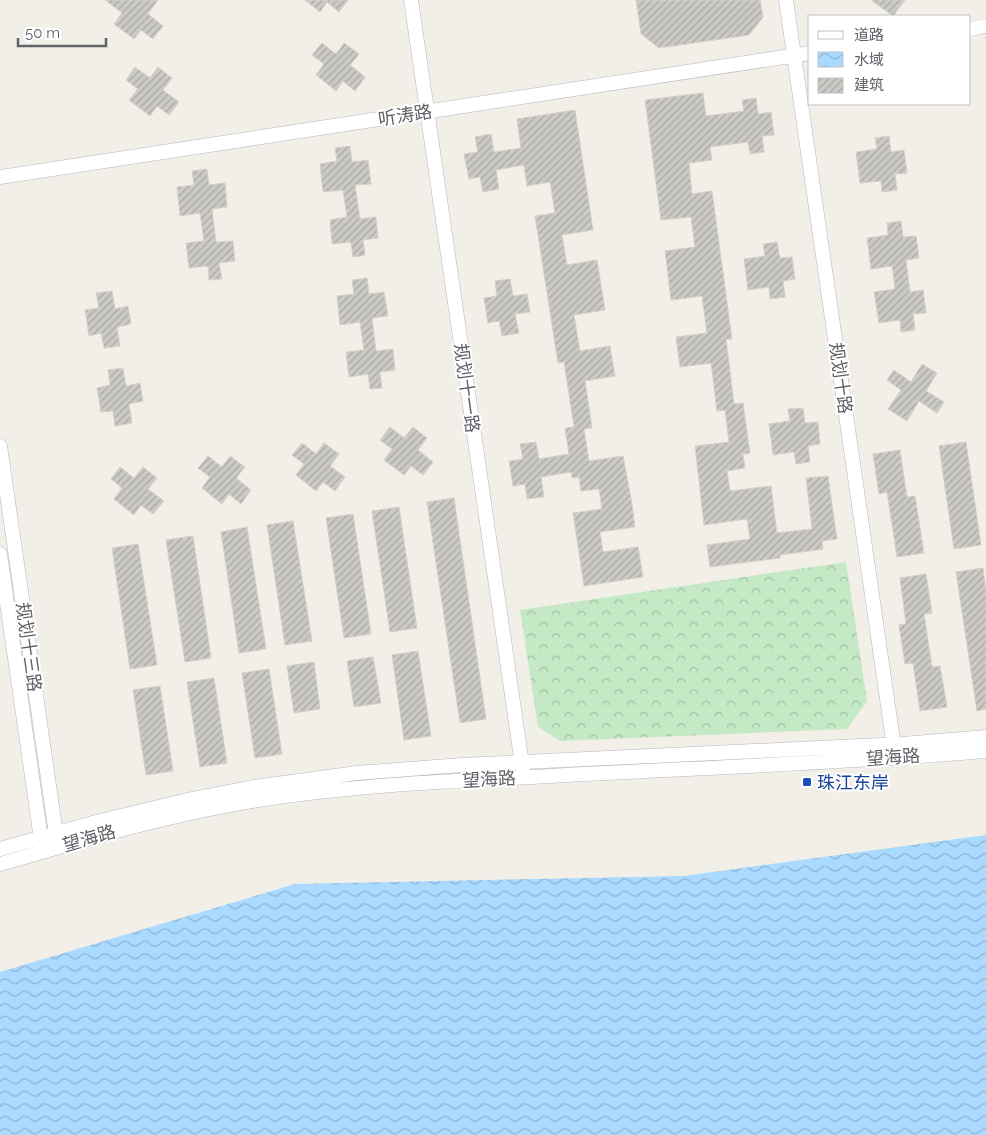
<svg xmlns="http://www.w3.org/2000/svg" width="986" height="1135" viewBox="0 0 986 1135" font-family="Raleway,'Noto Sans SC',sans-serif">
<defs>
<pattern id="forest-crowns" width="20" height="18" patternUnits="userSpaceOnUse" patternTransform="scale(1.25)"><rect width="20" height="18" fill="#c5e8c5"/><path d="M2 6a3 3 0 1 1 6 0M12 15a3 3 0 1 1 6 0" fill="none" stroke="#a3c0a4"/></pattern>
<pattern id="water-waves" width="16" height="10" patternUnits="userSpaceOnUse" patternTransform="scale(1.25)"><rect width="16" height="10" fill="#aadaff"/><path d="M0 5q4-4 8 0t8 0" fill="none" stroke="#8eb4d2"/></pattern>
<pattern id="building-hatch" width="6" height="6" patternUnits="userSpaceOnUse" patternTransform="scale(1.25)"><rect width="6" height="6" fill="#cccac5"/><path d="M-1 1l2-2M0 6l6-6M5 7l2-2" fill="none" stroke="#a9a8a4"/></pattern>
</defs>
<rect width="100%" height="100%" fill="#f1efe8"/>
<path fill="url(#forest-crowns)" d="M 846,562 L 867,701 L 847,729 L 560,741 L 538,727 L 520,610 Z"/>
<path fill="url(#water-waves)" d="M 986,835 L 986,1135 L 0,1135 L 0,972 L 295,884 L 683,876 Z"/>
<path fill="url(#building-hatch)" stroke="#d6d1c6" d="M 105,0 L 158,0 L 148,14 L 163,26 L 153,39 L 141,30 L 134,39 L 114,24 L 122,13 Z
M 305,0 L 348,0 L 339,12 L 327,2 L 320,12 Z
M 636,0 L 760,0 L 763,17 L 749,35 L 659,48 L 641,34 Z
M 871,0 L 905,0 L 893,16 Z
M 322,43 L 336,54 L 344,43 L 359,54 L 350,65 L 365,77 L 355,91 L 343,81 L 336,91 L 316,75 L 324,64 L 312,55 Z
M 135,67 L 150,78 L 158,67 L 172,78 L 163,90 L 179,102 L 169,115 L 157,106 L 150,116 L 129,100 L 138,89 L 126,80 Z
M 703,93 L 706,116 L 744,111 L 742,100 L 756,98 L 758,114 L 771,112 L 774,135 L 762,136 L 764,152 L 750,154 L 748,142 L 710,147 L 712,160 L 689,163 L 692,194 L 712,191 L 732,339 L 726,339 L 734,404 L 743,403 L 750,453 L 743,454 L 745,468 L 727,471 L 730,491 L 771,486 L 777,533 L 812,529 L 806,478 L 828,476 L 837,539 L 822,541 L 823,549 L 780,555 L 780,558 L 710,567 L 707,545 L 750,539 L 747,519 L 704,525 L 695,446 L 729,442 L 725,410 L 717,411 L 711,363 L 680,367 L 676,337 L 707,333 L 702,296 L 671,300 L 665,251 L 695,247 L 691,217 L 661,220 L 645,100 Z
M 575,110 L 593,230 L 562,235 L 567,265 L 597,260 L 605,310 L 574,315 L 580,351 L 610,346 L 615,376 L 585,381 L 592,428 L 584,429 L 589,461 L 623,456 L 632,504 L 635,527 L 600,532 L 603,552 L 638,547 L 643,577 L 584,586 L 573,513 L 602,509 L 599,489 L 581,491 L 579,477 L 572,478 L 571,472 L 541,477 L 544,497 L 527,499 L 525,484 L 513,486 L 509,461 L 523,459 L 520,444 L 536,442 L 539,459 L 569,454 L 565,428 L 574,427 L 564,362 L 558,363 L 535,216 L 555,213 L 550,182 L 527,186 L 524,165 L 496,170 L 499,189 L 483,192 L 480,177 L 469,179 L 464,154 L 478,152 L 475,137 L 491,134 L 494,152 L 521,148 L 517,119 Z
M 889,136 L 891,152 L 904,150 L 907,173 L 895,174 L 897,190 L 882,192 L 881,181 L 860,183 L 856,152 L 877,149 L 875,138 Z
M 350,146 L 352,162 L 368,160 L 371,184 L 355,185 L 360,219 L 376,217 L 378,238 L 363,240 L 365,255 L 353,257 L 351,242 L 332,244 L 330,220 L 347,217 L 343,190 L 323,192 L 320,164 L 337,161 L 335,148 Z
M 207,169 L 209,185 L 225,183 L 227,207 L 212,209 L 216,242 L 233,241 L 235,261 L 219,263 L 222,279 L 209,280 L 208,266 L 189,268 L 186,243 L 204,241 L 200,213 L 180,216 L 177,187 L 194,185 L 192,171 Z
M 901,221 L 903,237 L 916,236 L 919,258 L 906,260 L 910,292 L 923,290 L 926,313 L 913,314 L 915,330 L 901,332 L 900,320 L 879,323 L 874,292 L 895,289 L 892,266 L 871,269 L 867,238 L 888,235 L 887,223 Z
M 777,242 L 780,258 L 792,257 L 795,279 L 783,281 L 785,297 L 770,299 L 769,287 L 748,290 L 744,259 L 765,256 L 763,244 Z
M 367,278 L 369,294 L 384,292 L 388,316 L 372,318 L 376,351 L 393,349 L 395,370 L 380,372 L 382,388 L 370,389 L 368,374 L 349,377 L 346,352 L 364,350 L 360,322 L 340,325 L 337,296 L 354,294 L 352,280 Z
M 510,279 L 513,296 L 527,294 L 530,312 L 515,314 L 519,333 L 502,336 L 499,321 L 488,323 L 484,298 L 497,296 L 495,281 Z
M 112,291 L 115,309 L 128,306 L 131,324 L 117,327 L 120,346 L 104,348 L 101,333 L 89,336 L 85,310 L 99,308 L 96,293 Z
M 922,364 L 937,373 L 926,391 L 944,402 L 937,413 L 919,401 L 907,421 L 888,409 L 901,390 L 887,380 L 894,370 L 911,382 Z
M 123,368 L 126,386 L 140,383 L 143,401 L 129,404 L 132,423 L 115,426 L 113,411 L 101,412 L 97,388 L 110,385 L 108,370 Z
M 803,408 L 805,423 L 818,422 L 820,444 L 808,446 L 810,462 L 796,464 L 794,452 L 773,455 L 769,424 L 790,421 L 788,409 Z
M 390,427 L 404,438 L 413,427 L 427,438 L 418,450 L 433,462 L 423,475 L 411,466 L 404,475 L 384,460 L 392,449 L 380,440 Z
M 966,442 L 981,545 L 954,549 L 939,446 Z
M 302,443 L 316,454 L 324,443 L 339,454 L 330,466 L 345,477 L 335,491 L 323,482 L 316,491 L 296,475 L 304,464 L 292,455 Z
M 900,450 L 907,497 L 915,496 L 924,553 L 897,557 L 887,492 L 879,494 L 873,454 Z
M 208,456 L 222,467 L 230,456 L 245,467 L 236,478 L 251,490 L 241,504 L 229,494 L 222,504 L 202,488 L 210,477 L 198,468 Z
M 120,467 L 134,478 L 143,467 L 157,478 L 148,489 L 164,501 L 153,514 L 141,505 L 134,515 L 114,499 L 122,488 L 111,479 Z
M 454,498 L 486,719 L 460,723 L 427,502 Z
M 399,507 L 417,628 L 390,632 L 372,511 Z
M 353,514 L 371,634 L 344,638 L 326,518 Z
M 293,521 L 312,641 L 285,645 L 267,525 Z
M 247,527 L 266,649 L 239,653 L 221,532 Z
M 193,536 L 211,658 L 185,662 L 166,540 Z
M 138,544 L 157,665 L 130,669 L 112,548 Z
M 983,568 L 986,591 L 986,709 L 977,711 L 956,572 Z
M 926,574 L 932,613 L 924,614 L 932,667 L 940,666 L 947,707 L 920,711 L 913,663 L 905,664 L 899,625 L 906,624 L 900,578 Z
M 418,651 L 431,736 L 404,740 L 392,655 Z
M 373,657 L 381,703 L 354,707 L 347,661 Z
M 314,662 L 320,709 L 294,713 L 287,666 Z
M 269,669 L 282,754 L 255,758 L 242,673 Z
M 214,678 L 227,763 L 200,767 L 187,682 Z
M 160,686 L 173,771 L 146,775 L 133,690 Z"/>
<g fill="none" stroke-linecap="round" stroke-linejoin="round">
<g stroke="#b5b8bc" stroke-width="15">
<path id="minor" d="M 411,0 L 523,771
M 786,0 L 895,754
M 970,29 L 986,26
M 0,177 L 810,53
M 0,446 L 57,841
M 0,554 L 42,846
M 0,849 L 100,821 L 192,799 L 248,788 L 357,773 L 462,765 L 903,744 L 986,737
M 0,864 C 84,840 166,815 252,801 C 351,785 451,781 551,776 C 696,768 842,763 986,751"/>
</g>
<use href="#minor" stroke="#fff" stroke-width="14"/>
</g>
<rect fill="#1a4fb4" stroke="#fff" stroke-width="2" x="802" y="777" width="10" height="10" rx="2.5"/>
<g text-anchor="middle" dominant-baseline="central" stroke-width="4" stroke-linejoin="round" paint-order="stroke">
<g font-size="18" fill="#5f6368" stroke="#fff">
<text transform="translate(405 115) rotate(-9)">听涛路</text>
<text transform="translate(841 378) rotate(82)">规划十路</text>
<text transform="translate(467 388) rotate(82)">规划十一路</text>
<text transform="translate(29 647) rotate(82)">规划十三路</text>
<text transform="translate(893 757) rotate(-4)">望海路</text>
<text transform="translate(489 779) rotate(-3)">望海路</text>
<text transform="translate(89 838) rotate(-16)">望海路</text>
</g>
<g font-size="18" fill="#164399" stroke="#fff" text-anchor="start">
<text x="817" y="782">珠江东岸</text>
</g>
</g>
<rect x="808" y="15" width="162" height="90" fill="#ffffff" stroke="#bfc1c3"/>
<rect x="818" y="31" width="25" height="8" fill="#ffffff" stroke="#bfc1c3"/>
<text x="854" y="40" font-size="15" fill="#5f6368">道路</text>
<rect x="818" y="52" width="25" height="15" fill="url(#water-waves)" stroke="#bfc1c3"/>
<text x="854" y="65" font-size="15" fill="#5f6368">水域</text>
<rect x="818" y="78" width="25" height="15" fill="url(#building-hatch)" stroke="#bfc1c3"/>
<text x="854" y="90" font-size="15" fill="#5f6368">建筑</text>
<path d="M18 38v8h88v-8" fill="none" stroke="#5f6368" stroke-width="2.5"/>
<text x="25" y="38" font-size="15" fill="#5f6368" stroke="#ffffff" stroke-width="4" paint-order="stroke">50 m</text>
</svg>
